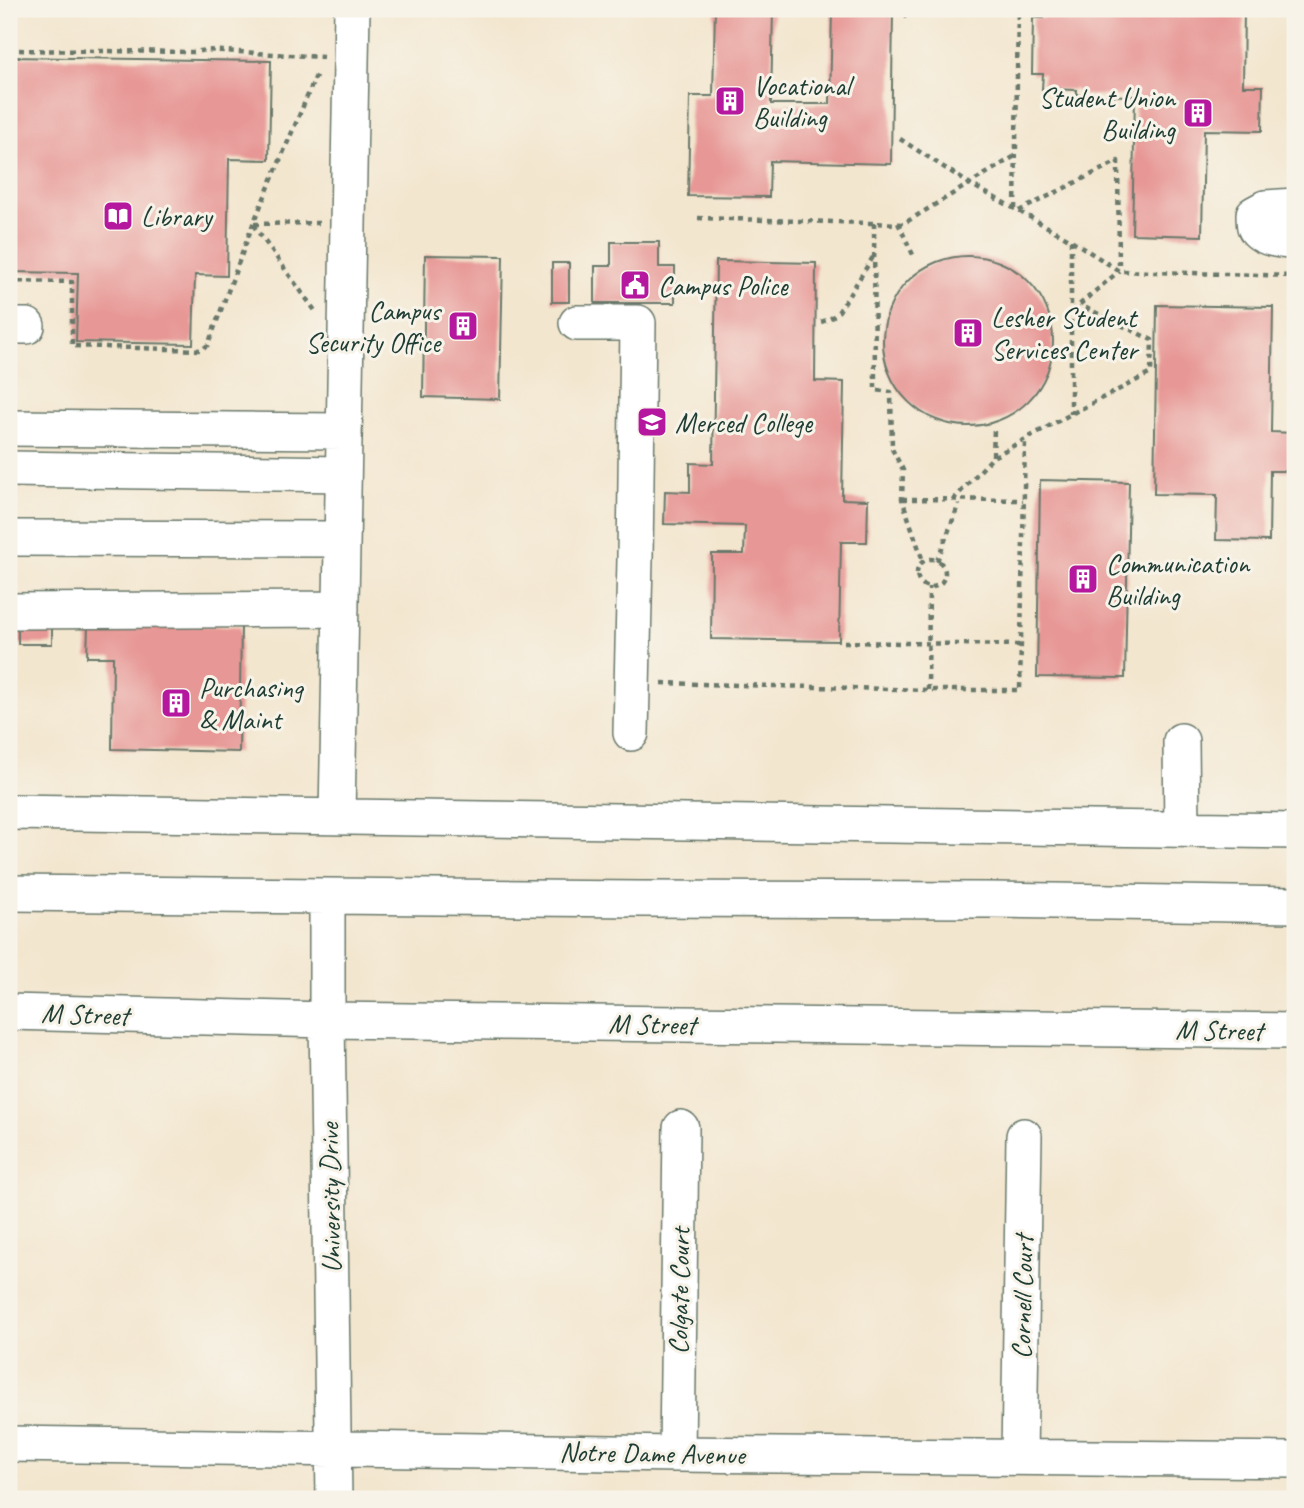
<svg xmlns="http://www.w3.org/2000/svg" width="1304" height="1508" viewBox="0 0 1304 1508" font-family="Caveat,sans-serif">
<rect width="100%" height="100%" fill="#f7f3e8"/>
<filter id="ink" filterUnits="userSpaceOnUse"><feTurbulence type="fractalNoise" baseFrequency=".0143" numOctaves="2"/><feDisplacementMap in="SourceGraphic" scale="14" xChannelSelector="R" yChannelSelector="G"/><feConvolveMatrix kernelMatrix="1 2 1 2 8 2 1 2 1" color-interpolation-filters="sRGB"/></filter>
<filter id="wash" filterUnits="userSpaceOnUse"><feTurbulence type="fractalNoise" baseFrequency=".00686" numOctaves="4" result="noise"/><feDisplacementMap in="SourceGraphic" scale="28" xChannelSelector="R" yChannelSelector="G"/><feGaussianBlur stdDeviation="1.57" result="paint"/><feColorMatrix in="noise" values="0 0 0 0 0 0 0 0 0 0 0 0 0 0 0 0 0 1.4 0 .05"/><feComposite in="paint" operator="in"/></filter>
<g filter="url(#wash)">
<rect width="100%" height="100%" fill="#f3e6cf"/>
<g id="blocks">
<path fill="#e79795" d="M 715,9 L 773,9 L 771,104 L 830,104 L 832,9 L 893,9 L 891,164 L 770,161 L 769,197 L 688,196 L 690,96 L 713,96 Z
M 1044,9 L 1244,9 L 1243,86 L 1263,86 L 1262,131 L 1204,130 L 1202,236 L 1132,234 L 1135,96 L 1077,95 L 1077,90 L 1042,89 L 1043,74 L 1032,74 L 1033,18 L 1044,18 Z
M 9,57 L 271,61 L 269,160 L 229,159 L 227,276 L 195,275 L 193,344 L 76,342 L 78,273 L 9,272 Z
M 611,242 L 659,242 L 659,267 L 675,267 L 675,303 L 595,303 L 595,266 L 611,266 Z
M 425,255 L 503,256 L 500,399 L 423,397 Z
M883 341a85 85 0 1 1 170 0a85 85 0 1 1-170 0Z
M 716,261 L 816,263 L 815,381 L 844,382 L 842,499 L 868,500 L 867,542 L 841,542 L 839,641 L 711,639 L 712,554 L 744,554 L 745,526 L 664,524 L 665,491 L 690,492 L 690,463 L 713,464 Z
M 552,263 L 569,263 L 569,302 L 552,302 Z
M 1157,305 L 1273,307 L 1271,432 L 1293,433 L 1292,471 L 1270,471 L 1269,541 L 1216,540 L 1217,495 L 1154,494 Z
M 1040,480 L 1129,482 L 1125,678 L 1037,677 Z
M 18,619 L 52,619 L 52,644 L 18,644 Z
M 88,625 L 241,626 L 239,752 L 112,749 L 113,657 L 87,657 Z"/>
</g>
</g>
<g filter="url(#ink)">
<use href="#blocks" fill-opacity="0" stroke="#69786a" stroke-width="2"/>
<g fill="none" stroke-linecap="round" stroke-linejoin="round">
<g stroke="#69786a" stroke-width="38">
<path id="minor" d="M 1295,206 L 1265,208 L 1254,214 C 1254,218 1254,223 1255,227 C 1260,239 1284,241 1295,241
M 577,323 L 638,323 L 635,559 L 631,733
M 9,326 L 27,326
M 9,428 L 343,431
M 9,469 L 343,474
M 9,538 L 341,539
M 9,611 L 341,609
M 1181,741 L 1182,829
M 9,812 L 1295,831
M 337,816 L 352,9
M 9,893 L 640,899 L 991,900 L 1295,905
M 327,897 L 327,1020 L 334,1499
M 9,1012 L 327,1020 L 1295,1031
M 9,1444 L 677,1454 L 1295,1460
M 677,1454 L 681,1128
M 1019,1457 L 1024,1136"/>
</g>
<path stroke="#69786a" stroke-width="4.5" stroke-dasharray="5 5" stroke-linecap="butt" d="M 904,16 L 916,9
M 9,50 L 195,52 L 206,50 L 323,57
M 900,139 L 970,184 L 1071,240 L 1119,271 L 1295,276
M 1015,209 L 1018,9
M 1019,211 L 1118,161 L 1119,270
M 698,218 L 903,224 L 1015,156
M 874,223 L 875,390 L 891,392 L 892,449 L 903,470 L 902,499 L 923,561
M 898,223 L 915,259
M 254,224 L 319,223
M 253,225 L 316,312
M 1071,240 L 1071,414
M 9,281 L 72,282 L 72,346 L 201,350 L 208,345 L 253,224 L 318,71
M 1072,311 L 1119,271
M 821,322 L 830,319 L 839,311 L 873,257
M 993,456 L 994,429
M 902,499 L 1023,500
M 953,500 L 993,457 L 1071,414 L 1151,373 L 1152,340 L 1080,305
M917 573a14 14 0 1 1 28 0a14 14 0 1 1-28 0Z
M 937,561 L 959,504
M 844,642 L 1020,645
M 662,683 L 928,690 L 1020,690 L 1025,440
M 928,690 L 929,587"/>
<use href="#minor" stroke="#fff" stroke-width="35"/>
</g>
</g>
<defs>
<g id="building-square" transform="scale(1.575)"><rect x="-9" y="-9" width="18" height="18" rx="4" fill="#b5179e" stroke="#f7f3e8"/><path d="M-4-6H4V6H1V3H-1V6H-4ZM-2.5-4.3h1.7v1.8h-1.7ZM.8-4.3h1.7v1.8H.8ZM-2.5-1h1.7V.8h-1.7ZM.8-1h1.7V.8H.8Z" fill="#fff"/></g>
<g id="library-square" transform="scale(1.575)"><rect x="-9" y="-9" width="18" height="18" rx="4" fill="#b5179e" stroke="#f7f3e8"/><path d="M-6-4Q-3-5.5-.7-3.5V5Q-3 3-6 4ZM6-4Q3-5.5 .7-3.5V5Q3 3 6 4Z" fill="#fff"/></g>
<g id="civic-square" transform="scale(1.575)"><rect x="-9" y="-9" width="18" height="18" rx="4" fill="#b5179e" stroke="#f7f3e8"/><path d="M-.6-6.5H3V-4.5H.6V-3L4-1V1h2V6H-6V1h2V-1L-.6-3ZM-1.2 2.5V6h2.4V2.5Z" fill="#fff"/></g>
<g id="university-square" transform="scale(1.575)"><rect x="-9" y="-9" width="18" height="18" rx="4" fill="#b5179e" stroke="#f7f3e8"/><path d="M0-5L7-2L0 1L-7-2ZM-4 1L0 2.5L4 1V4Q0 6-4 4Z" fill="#fff"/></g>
</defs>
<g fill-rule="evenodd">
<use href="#building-square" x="730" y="101"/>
<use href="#building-square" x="1198" y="113"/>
<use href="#library-square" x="118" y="216"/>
<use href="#civic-square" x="635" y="285"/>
<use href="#building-square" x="463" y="326"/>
<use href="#building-square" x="968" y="333"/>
<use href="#university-square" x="652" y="422"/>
<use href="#building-square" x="1083" y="579"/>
<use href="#building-square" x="176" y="703"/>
</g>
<g text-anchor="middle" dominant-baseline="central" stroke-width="6" stroke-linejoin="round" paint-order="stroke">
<g font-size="28" fill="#1f3d34" stroke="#f7f3e8" text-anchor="start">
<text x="753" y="85">Vocational<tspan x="753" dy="32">Building</tspan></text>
<text x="1175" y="97" text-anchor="end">Student Union<tspan x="1175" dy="32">Building</tspan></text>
<text x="141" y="216">Library</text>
<text x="658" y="285">Campus Police</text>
<text x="440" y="310" text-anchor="end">Campus<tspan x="440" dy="32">Security Office</tspan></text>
<text x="991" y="317">Lesher Student<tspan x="991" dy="32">Services Center</tspan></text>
<text x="675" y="422">Merced College</text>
<text x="1106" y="563">Communication<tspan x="1106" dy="32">Building</tspan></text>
<text x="199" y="687">Purchasing<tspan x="199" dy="32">&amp; Maint</tspan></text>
</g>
<g font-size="28" fill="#1f3d34" stroke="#f7f3e8">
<text transform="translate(85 1014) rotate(2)">M Street</text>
<text transform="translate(652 1024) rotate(1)">M Street</text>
<text transform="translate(1219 1030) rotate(1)">M Street</text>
<text transform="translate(330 1198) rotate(-91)">University Drive</text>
<text transform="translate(679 1291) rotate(-89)">Colgate Court</text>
<text transform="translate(1022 1297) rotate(-89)">Cornell Court</text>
<text transform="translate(652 1453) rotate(1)">Notre Dame Avenue</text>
</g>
</g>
<rect width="1304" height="1508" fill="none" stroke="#f7f3e8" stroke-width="35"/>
</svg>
